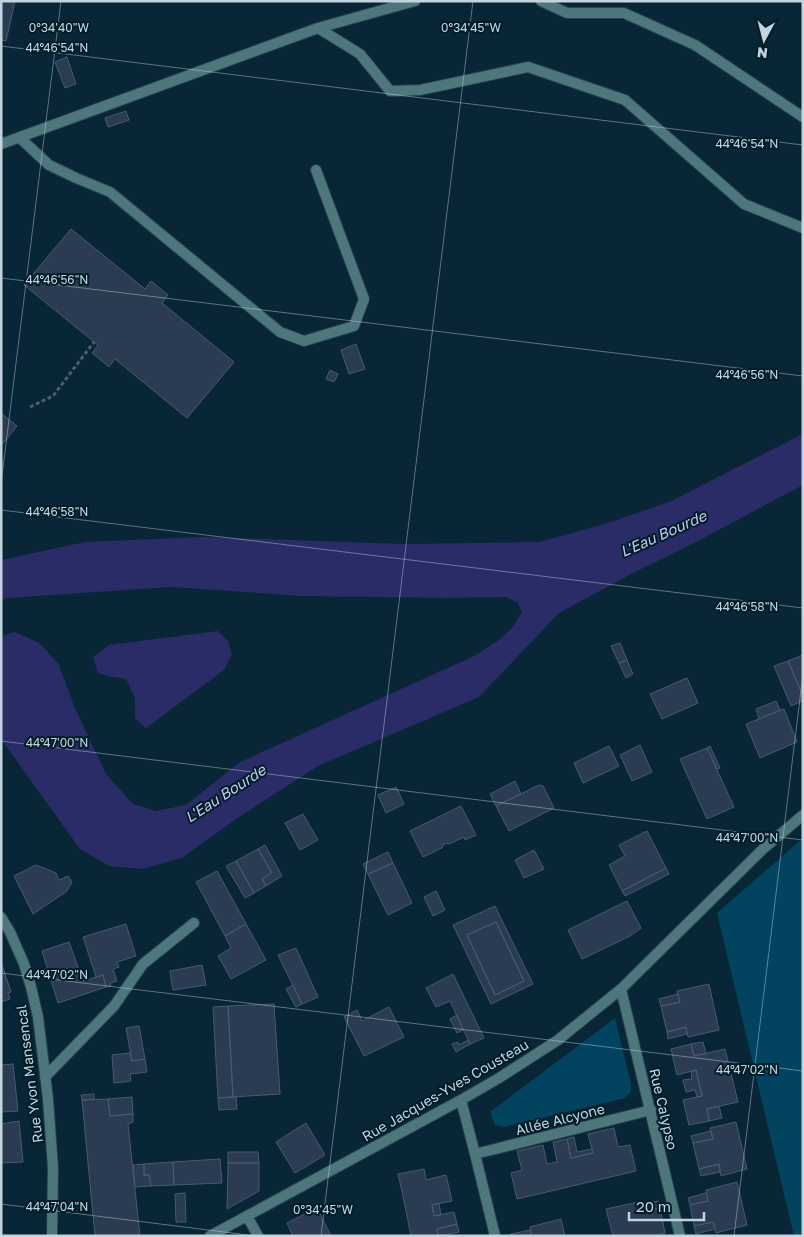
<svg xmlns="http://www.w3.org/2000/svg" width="804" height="1237" viewBox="0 0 804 1237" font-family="'Golos Text',sans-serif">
<rect width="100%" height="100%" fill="#082635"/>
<path fill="#02445f" d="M 803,838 L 803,1236 L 794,1236 L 717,913 Z
M 615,1018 L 631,1084 L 631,1092 L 625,1098 L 504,1127 L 495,1125 L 490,1112 Z"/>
<path fill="#2a2c67" d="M 803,434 L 803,485 L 696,542 L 633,573 L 559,613 L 479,697 L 318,766 L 239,817 L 182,858 L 142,869 L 109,866 L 80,849 L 1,739 L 1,636 L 15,632 L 39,643 L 58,663 L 75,708 L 106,774 L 133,804 L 156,811 L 186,805 L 240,762 L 474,656 L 499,640 L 512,628 L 522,612 L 518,603 L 506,597 L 447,598 L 302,596 L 170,587 L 8,598 L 1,600 L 1,560 L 85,542 L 202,537 L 405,544 L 539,542 L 605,524 L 669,502 Z
M 218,631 L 228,641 L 232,654 L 224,670 L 146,728 L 135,718 L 135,698 L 126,679 L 112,677 L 98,673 L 93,657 L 109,645 Z"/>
<path fill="#2b3b51" stroke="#485a71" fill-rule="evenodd" d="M 1,1 L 15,1 L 6,41 L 1,40 Z
M 67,57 L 76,84 L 65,88 L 55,62 Z
M 126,111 L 129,120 L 108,127 L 105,118 Z
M 71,229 L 145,289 L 151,281 L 168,295 L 162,303 L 234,362 L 187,418 L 115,359 L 109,367 L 92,353 L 98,345 L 24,285 Z
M 356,344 L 365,369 L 349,374 L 341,350 Z
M 330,370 L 338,374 L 334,382 L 326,379 Z
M 1,413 L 17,426 L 1,446 Z
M 620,643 L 627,660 L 619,663 L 611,646 Z
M 803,655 L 803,696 L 788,661 Z
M 627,660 L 633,674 L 626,678 L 619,663 Z
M 788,661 L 803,696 L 803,701 L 791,706 L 774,666 Z
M 687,678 L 698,703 L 662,719 L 650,694 Z
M 776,701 L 780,710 L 759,719 L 756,709 Z
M 784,709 L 797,742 L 760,758 L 746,724 Z
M 640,745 L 652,772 L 632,781 L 620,755 Z
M 609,746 L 619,766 L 583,783 L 574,763 Z
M 710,746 L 720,768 L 717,769 L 707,748 Z
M 707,748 L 734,807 L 707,819 L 680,759 Z
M 515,781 L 521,794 L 496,806 L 490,794 Z
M 539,785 L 543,786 L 554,808 L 509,831 L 496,806 Z
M 396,787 L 404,804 L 386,813 L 378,795 Z
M 461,806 L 476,835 L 465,840 L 464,837 L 449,844 L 446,843 L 443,845 L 442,848 L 423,857 L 410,831 Z
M 303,814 L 318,840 L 300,850 L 285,823 Z
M 647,831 L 666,868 L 622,891 L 609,865 L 625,856 L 619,845 Z
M 265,845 L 282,876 L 266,886 L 262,879 L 272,873 L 258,849 Z
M 258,849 L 272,873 L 262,879 L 266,886 L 254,893 L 236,861 Z
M 534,850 L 544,869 L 524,878 L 515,860 Z
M 388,852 L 393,863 L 368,874 L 363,864 Z
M 236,861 L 254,893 L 245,898 L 226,866 Z
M 393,863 L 412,903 L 388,915 L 368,874 Z
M 36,865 L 56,873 L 59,880 L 68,876 L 72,882 L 67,891 L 33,914 L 14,876 Z
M 666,868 L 669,874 L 625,896 L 622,891 Z
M 217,871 L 246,924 L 225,936 L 196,882 Z
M 436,891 L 445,910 L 433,916 L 424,897 Z
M 627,901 L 641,928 L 630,936 L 582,959 L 568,930 Z
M 495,906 L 533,984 L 491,1004 L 453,925 ZM 496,922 L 524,981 L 495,995 L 467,935 Z
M 496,922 L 524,981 L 495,995 L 467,935 Z
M 126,924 L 136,956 L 117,962 L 119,967 L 113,969 L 117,981 L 110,983 L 111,986 L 106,987 L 103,975 L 96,977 L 83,937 Z
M 246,924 L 266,960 L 231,979 L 218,956 L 231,948 L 225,936 Z
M 69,942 L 83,981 L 103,975 L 106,987 L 58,1003 L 42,951 Z
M 296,948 L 318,997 L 302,1004 L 278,955 Z
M 1,962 L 11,992 L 8,993 L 10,999 L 1,1002 Z
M 202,965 L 206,985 L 173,990 L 170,971 Z
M 453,974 L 484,1038 L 470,1044 L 450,1001 L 436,1007 L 426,988 Z
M 709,984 L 719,1030 L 688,1037 L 686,1027 L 667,1032 L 661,1006 L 680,1002 L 677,991 Z
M 293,985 L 302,1004 L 296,1007 L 286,989 Z
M 678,994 L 680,1002 L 661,1006 L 659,999 Z
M 274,1004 L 280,1094 L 233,1097 L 228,1006 Z
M 228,1006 L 233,1097 L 218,1098 L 213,1007 Z
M 389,1007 L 404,1037 L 364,1056 L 344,1017 L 357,1010 L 362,1021 Z
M 457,1015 L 463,1030 L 457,1033 L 450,1019 Z
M 139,1026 L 145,1059 L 132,1061 L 126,1028 Z
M 686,1027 L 687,1034 L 668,1039 L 667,1032 Z
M 468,1040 L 470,1044 L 456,1052 L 452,1044 L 458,1042 L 459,1045 Z
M 703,1042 L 706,1054 L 694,1056 L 691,1044 Z
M 691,1044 L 694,1056 L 725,1049 L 738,1102 L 707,1109 L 709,1121 L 689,1125 L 683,1100 L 702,1096 L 696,1070 L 677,1075 L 671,1049 Z
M 130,1053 L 132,1061 L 145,1059 L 147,1072 L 130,1074 L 131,1081 L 114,1083 L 112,1055 Z
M 13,1064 L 18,1111 L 1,1112 L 1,1065 Z
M 696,1070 L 702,1096 L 697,1097 L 695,1090 L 686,1092 L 683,1080 L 692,1079 L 691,1071 Z
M 94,1094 L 94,1099 L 82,1100 L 81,1095 Z
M 132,1097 L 133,1114 L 110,1116 L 108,1099 Z
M 233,1097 L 236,1097 L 237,1109 L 219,1110 L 218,1098 Z
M 108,1099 L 110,1116 L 133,1114 L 133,1122 L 128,1124 L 140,1236 L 95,1236 L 82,1100 Z
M 719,1106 L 722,1118 L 709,1121 L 707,1109 Z
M 19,1121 L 23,1162 L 1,1163 L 1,1124 Z
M 736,1122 L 747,1169 L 721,1176 L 719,1164 L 699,1169 L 693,1143 L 713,1139 L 710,1128 Z
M 306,1123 L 325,1155 L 295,1173 L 276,1142 Z
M 614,1128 L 618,1147 L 630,1145 L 636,1171 L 517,1199 L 511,1173 L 522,1170 L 517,1151 L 543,1145 L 547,1164 L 557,1162 L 553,1142 L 567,1139 L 571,1158 L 593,1153 L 588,1134 Z
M 711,1131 L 713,1139 L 693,1143 L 691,1136 Z
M 574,1137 L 577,1152 L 592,1149 L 593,1153 L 571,1158 L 567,1139 Z
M 228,1152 L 258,1152 L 259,1163 L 228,1163 Z
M 220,1159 L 222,1183 L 174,1185 L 173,1162 Z
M 173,1162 L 174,1185 L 151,1186 L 149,1175 L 144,1175 L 144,1164 Z
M 228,1163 L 259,1163 L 259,1191 L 227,1209 Z
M 144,1164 L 144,1175 L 149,1175 L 151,1186 L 135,1187 L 133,1165 Z
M 719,1164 L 720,1172 L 701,1176 L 699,1169 Z
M 424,1169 L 426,1180 L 446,1175 L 452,1201 L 432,1205 L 434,1216 L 454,1212 L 457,1224 L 437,1229 L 438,1236 L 411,1236 L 403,1196 L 398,1174 Z
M 737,1182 L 747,1225 L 716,1233 L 713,1222 L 694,1226 L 690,1205 L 708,1201 L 706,1190 Z
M 185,1193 L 186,1222 L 176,1222 L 175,1194 Z
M 706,1193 L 708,1201 L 690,1205 L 688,1198 Z
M 658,1201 L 660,1208 L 640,1212 L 639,1205 Z
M 638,1202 L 640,1212 L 660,1208 L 665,1233 L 654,1236 L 613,1236 L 606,1209 Z
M 439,1203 L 441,1215 L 434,1216 L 432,1205 Z
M 317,1208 L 331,1236 L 293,1236 L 287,1223 Z
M 561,1219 L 565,1236 L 532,1236 L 530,1227 Z
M 713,1222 L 715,1229 L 696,1234 L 694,1226 Z
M 457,1224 L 459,1232 L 438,1236 L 437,1229 Z
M 530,1230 L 532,1236 L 512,1236 L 511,1234 Z"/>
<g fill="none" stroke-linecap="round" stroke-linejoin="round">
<g stroke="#264250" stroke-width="12">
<path id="lane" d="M 541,1 L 567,13 L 624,13 L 695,45 L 803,117
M 318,28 L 360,54 L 390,91 L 420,90 L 528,67 L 625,100 L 744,204 L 803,228
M 20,138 L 49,165 L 76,178 L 110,192 L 280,332 L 304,341 L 354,326 L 364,299 L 316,170
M 1,144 L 318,28 L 415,1
M 45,1077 L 114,1006 L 143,964 L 194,923
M 247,1216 L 258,1236"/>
</g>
<g stroke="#264250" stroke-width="12">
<path id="street" d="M 1,917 L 10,932 L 24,964 L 31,987 L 38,1017 L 48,1099 L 53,1168 L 52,1236
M 621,989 L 680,1236
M 461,1100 L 475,1154 L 495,1236
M 475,1154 L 651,1110
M 210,1236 L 461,1100 L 499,1078 L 558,1040 L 621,989 L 763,849 L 803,815"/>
</g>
<path stroke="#46606d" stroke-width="3" stroke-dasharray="4 2.5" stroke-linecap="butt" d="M 30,407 L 53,396 L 94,342"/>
<use href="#lane" stroke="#4e767d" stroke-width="10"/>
<use href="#street" stroke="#4e767d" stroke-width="10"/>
</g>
<path fill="none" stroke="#c4d4de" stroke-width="1" stroke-opacity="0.45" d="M 1,46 L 803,145M 1,278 L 803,376M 1,484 L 61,1M 1,510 L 803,608M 1,741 L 803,840M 1,973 L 803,1071M 1,1204 L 256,1236M 321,1236 L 473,1M 734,1236 L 803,674"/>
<g text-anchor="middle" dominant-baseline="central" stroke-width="4" stroke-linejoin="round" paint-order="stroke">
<g font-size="14" fill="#c4d4de" stroke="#001d2a">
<text transform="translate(29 1074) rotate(-97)">Rue Yvon Mansencal</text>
<text transform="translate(445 1090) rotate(-30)">Rue Jacques-Yves Cousteau</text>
<text transform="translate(664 1109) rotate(77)">Rue Calypso</text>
<text transform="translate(560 1119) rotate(-14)">Allée Alcyone</text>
</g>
<g font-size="15" font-style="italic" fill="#c3c9ee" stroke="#001d2a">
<text transform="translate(663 533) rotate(-24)">L'Eau Bourde</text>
<text transform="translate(225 793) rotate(-33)">L'Eau Bourde</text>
</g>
</g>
<g font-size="12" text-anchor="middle" fill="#c4d4de" stroke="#001d2a" stroke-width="4" stroke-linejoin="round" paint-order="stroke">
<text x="59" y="32">0°34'40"W</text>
<text x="471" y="32">0°34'45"W</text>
<text x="57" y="52">44°46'54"N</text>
<text x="747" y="148">44°46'54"N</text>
<text x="57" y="284">44°46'56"N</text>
<text x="747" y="379">44°46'56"N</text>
<text x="57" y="516">44°46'58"N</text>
<text x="747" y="611">44°46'58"N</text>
<text x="57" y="747">44°47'00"N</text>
<text x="747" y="842">44°47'00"N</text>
<text x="57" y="979">44°47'02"N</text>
<text x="747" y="1074">44°47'02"N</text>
<text x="57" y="1211">44°47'04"N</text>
<text x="323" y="1214">0°34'45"W</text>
</g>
<rect width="804" height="1237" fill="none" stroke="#c4d4de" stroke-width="5"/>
<g transform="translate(764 40) rotate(187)" stroke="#001d2a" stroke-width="4" paint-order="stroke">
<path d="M0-4L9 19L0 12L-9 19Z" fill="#c4d4de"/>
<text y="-8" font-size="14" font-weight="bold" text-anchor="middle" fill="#c4d4de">N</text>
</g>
<path d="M629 1212v8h75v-8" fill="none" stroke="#c4d4de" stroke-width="2.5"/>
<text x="636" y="1212" font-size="15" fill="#c4d4de" stroke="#001d2a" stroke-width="4" paint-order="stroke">20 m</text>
</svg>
